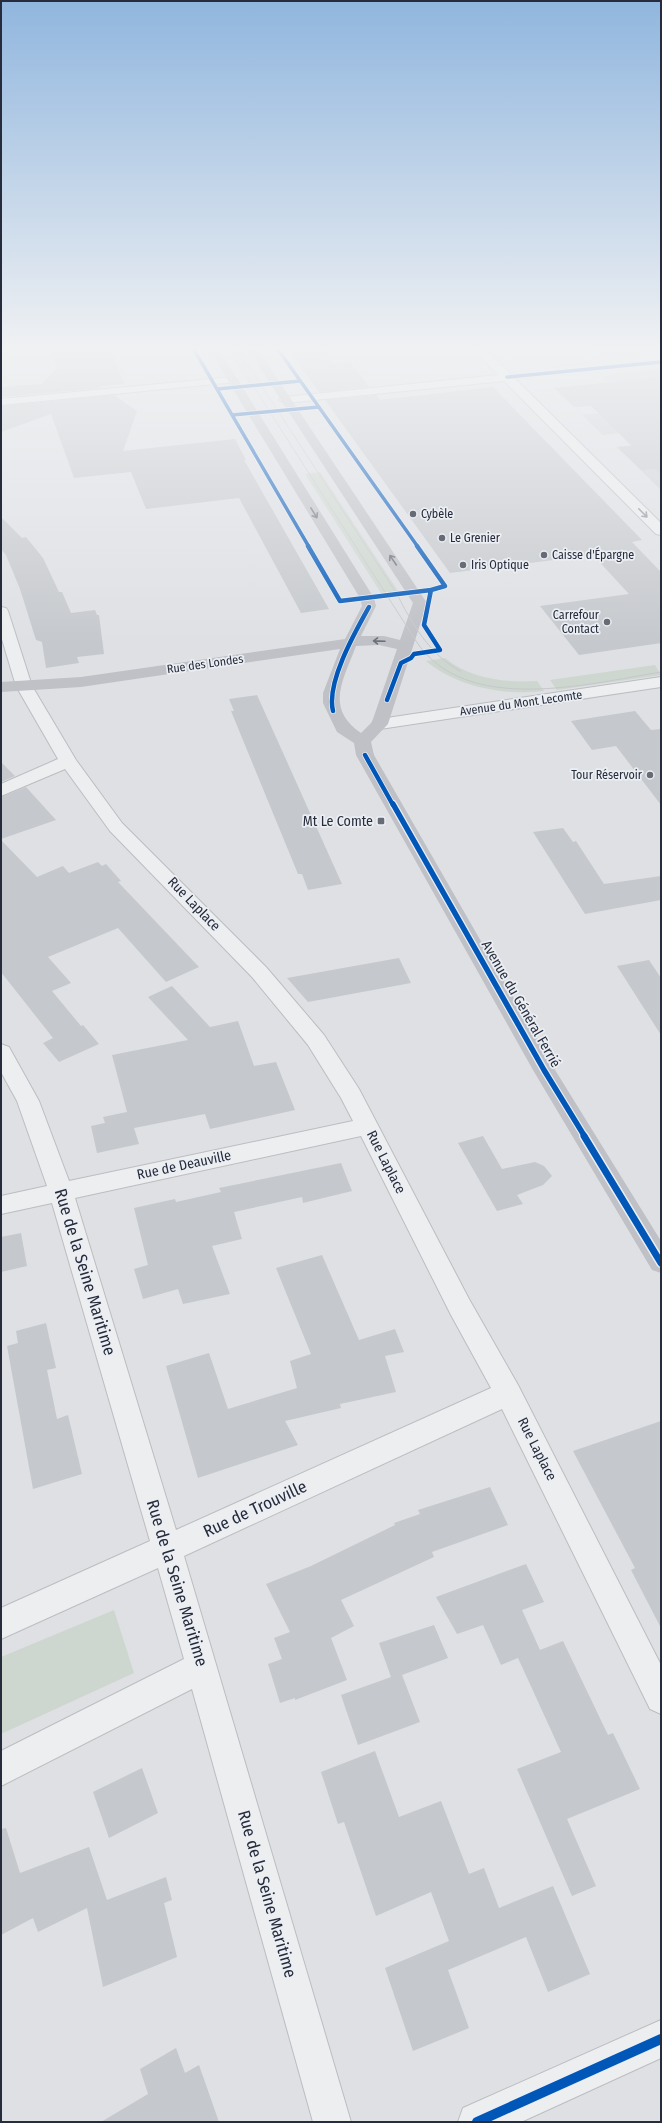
<svg xmlns="http://www.w3.org/2000/svg" width="662" height="2123" viewBox="0 0 662 2123" font-family="'Fira Sans Condensed',sans-serif">
<rect width="100%" height="100%" fill="#dee0e4"/>
<path fill="#ced1d7" d="M 661,369 L 661,490 L 617,447 L 635,445 L 631,442 L 628,442 L 619,433 L 603,435 L 582,415 L 639,409 L 603,377 L 618,373 Z"/>
<path fill="#ced7cf" d="M 226,348 L 239,348 L 263,384 L 249,385 Z
M 602,348 L 661,348 L 661,357 L 553,368 L 548,364 L 594,359 L 587,354 Z
M 320,472 L 398,591 L 381,593 L 305,474 Z
M 445,658 C 470,679 506,683 537,681 L 544,691 C 504,696 457,687 426,661 Z
M 655,665 L 661,675 L 557,690 L 550,680 Z
M 114,1610 L 134,1673 L 1,1734 L 1,1657 Z"/>
<path fill="#c5c8cc" d="M 49,348 L 109,348 L 125,384 L 100,386 L 102,388 L 1,397 L 1,387 L 42,384 L 57,368 Z
M 287,348 L 321,348 L 333,364 L 350,362 L 369,387 L 319,392 Z
M 661,377 L 661,474 L 655,469 L 641,470 L 617,447 L 632,446 L 591,406 L 574,407 L 554,388 Z
M 493,387 L 642,540 L 632,542 L 661,572 L 661,643 L 579,655 L 540,606 L 629,594 L 593,555 L 450,573 L 325,400 L 376,395 L 380,400 Z
M 114,395 L 137,411 L 123,451 L 235,439 L 246,460 L 244,460 L 329,609 L 301,613 L 239,498 L 146,509 L 131,472 L 74,478 L 51,414 L 1,432 L 1,406 Z
M 1,517 L 22,538 L 26,537 L 43,558 L 59,592 L 62,592 L 71,613 L 95,610 L 97,615 L 99,615 L 104,654 L 77,657 L 79,663 L 46,668 L 42,642 L 36,640 L 20,589 L 6,555 L 1,549 Z
M 257,695 L 342,884 L 308,890 L 302,874 L 298,874 L 231,711 L 234,711 L 229,699 Z
M 635,711 L 651,730 L 661,729 L 661,805 L 616,746 L 592,750 L 571,721 Z
M 1,762 L 15,776 L 1,782 Z
M 26,787 L 56,820 L 1,839 L 1,797 Z
M 563,828 L 573,842 L 576,841 L 604,884 L 661,876 L 661,900 L 585,914 L 533,832 Z
M 1,840 L 37,877 L 63,866 L 69,873 L 98,862 L 102,866 L 106,864 L 121,881 L 118,882 L 199,967 L 166,982 L 118,928 L 48,957 L 71,983 L 52,991 L 81,1026 L 83,1025 L 99,1044 L 59,1062 L 43,1043 L 53,1038 L 1,972 Z
M 399,958 L 411,983 L 308,1002 L 287,978 Z
M 649,960 L 661,978 L 661,1035 L 617,966 Z
M 172,986 L 210,1027 L 238,1021 L 254,1066 L 276,1062 L 295,1110 L 210,1129 L 205,1114 L 134,1128 L 139,1144 L 97,1153 L 91,1126 L 105,1123 L 103,1117 L 127,1112 L 112,1055 L 188,1040 L 148,997 Z
M 483,1136 L 502,1169 L 535,1162 L 544,1166 L 552,1176 L 543,1185 L 517,1195 L 523,1204 L 497,1211 L 458,1143 Z
M 341,1163 L 352,1191 L 303,1203 L 302,1197 L 234,1212 L 242,1239 L 212,1246 L 230,1294 L 183,1304 L 178,1289 L 143,1299 L 134,1269 L 148,1265 L 134,1208 L 175,1199 L 176,1202 L 221,1192 L 219,1188 Z
M 21,1233 L 27,1266 L 1,1272 L 1,1237 Z
M 322,1255 L 359,1340 L 395,1329 L 404,1352 L 385,1356 L 396,1392 L 340,1404 L 341,1408 L 285,1421 L 298,1445 L 198,1478 L 166,1366 L 209,1353 L 228,1409 L 297,1388 L 290,1361 L 311,1354 L 276,1268 Z
M 46,1323 L 56,1368 L 47,1370 L 57,1419 L 68,1415 L 82,1474 L 33,1489 L 7,1346 L 18,1343 L 16,1331 Z
M 661,1421 L 661,1628 L 631,1570 L 635,1568 L 573,1451 Z
M 490,1487 L 508,1525 L 432,1552 L 434,1557 L 341,1600 L 354,1626 L 331,1638 L 347,1680 L 295,1700 L 295,1698 L 280,1703 L 268,1664 L 282,1659 L 274,1638 L 290,1632 L 266,1584 L 311,1566 L 395,1525 L 394,1523 L 420,1514 L 418,1510 Z
M 526,1564 L 544,1602 L 522,1610 L 540,1650 L 563,1641 L 608,1735 L 613,1733 L 640,1789 L 567,1819 L 596,1886 L 572,1896 L 517,1769 L 561,1752 L 518,1658 L 501,1665 L 483,1625 L 457,1634 L 436,1597 Z
M 434,1625 L 448,1658 L 402,1675 L 420,1722 L 358,1745 L 341,1695 L 391,1677 L 379,1643 Z
M 375,1751 L 399,1817 L 441,1801 L 469,1874 L 484,1868 L 499,1908 L 553,1886 L 590,1974 L 548,1992 L 526,1937 L 448,1970 L 469,2028 L 413,2051 L 385,1968 L 449,1941 L 431,1892 L 376,1916 L 344,1822 L 338,1824 L 321,1772 Z
M 142,1768 L 158,1813 L 109,1838 L 93,1792 Z
M 6,1828 L 20,1873 L 89,1847 L 107,1900 L 166,1877 L 172,1900 L 164,1903 L 177,1957 L 103,1987 L 87,1908 L 38,1932 L 33,1918 L 1,1935 L 1,1829 Z
M 176,2048 L 185,2073 L 199,2065 L 219,2122 L 101,2122 L 148,2094 L 140,2069 Z"/>
<g fill="none" stroke-linecap="round" stroke-linejoin="round">
<g stroke="#bbbdc0" stroke-width="2">
<path id="street" d="M 473,348 L 484,348 L 661,523 L 661,535 L 656,534 L 504,381 L 285,403 L 279,400 L 285,397 L 498,375 Z
M 232,377 L 238,380 L 236,382 L 1,405 L 1,399 Z
M 1,607 L 6,608 L 8,611 L 32,686 L 76,760 L 122,823 L 266,967 L 324,1035 L 359,1089 L 469,1299 L 518,1385 L 661,1665 L 661,1714 L 650,1709 L 502,1409 L 184,1556 L 351,2122 L 313,2122 L 192,1689 L 1,1786 L 1,1751 L 184,1659 L 158,1568 L 1,1639 L 1,1608 L 150,1541 L 52,1203 L 1,1214 L 1,1196 L 47,1186 L 17,1101 L 1,1072 L 1,1044 L 9,1047 L 39,1101 L 69,1181 L 353,1121 L 341,1098 L 308,1045 L 252,977 L 110,831 L 65,769 L 1,796 L 1,784 L 58,759 L 16,686 L 1,636 ZM 361,1136 L 451,1315 L 491,1388 L 176,1530 L 75,1198 Z
M 661,677 L 661,687 L 380,729 L 374,728 L 372,724 L 374,720 L 380,719 Z
M 661,2020 L 661,2058 L 521,2122 L 458,2122 L 463,2108 Z"/>
</g>
<use href="#street" fill="#edeef0" fill-rule="evenodd"/>
<path fill="#bfc1c6" fill-rule="evenodd" d="M 208,348 L 218,348 L 374,598 L 376,606 L 361,636 L 384,636 L 400,640 L 413,603 L 247,348 L 257,348 L 427,603 L 388,724 L 371,742 L 374,755 L 552,1065 L 661,1241 L 661,1273 L 652,1270 L 533,1070 L 356,755 L 354,743 L 337,732 L 323,703 L 323,693 L 340,649 L 81,687 L 1,692 L 1,682 L 81,677 L 345,639 L 362,606 L 360,598 ZM 379,645 L 397,649 L 372,722 L 361,733 C 324,708 344,679 356,646 Z"/>
<path stroke="#c6c8cb" stroke-width="1" d="M 229,348 L 416,641 C 465,716 587,684 661,672
M 237,348 L 397,594 C 412,624 430,655 460,671"/>
<g stroke="#ebeef3" stroke-width="5">
<path id="cycleway-far4" d="M 193,348 L 309,547
M 277,348 L 418,547
M 507,377 L 661,362
M 217,389 L 300,381
M 232,415 L 319,407"/>
</g>
<g stroke="#ebeef3" stroke-width="6">
<path id="cycleway-far3" d="M 308,546 L 340,601 L 431,590
M 387,700 L 401,663 L 411,658 L 414,654 L 440,650 L 424,625 L 431,590 L 445,586 L 417,546
M 333,711 C 326,683 355,632 369,607
M 365,755 L 393,805"/>
</g>
<g stroke="#ebeef3" stroke-width="8">
<path id="cycleway-far2" d="M 393,804 L 544,1070 L 585,1137"/>
</g>
<g stroke="#ebeef3" stroke-width="10">
<path id="cycleway-far1" d="M 584,1136 L 661,1263"/>
</g>
<g stroke="#ebeef3" stroke-width="12">
<path id="cycleway" d="M 477,2122 L 661,2039"/>
</g>
<use href="#cycleway-far4" stroke="#0057b8" stroke-width="3.5"/>
<use href="#cycleway-far3" stroke="#0057b8" stroke-width="4.5"/>
<use href="#cycleway-far2" stroke="#0057b8" stroke-width="5.5"/>
<use href="#cycleway-far1" stroke="#0057b8" stroke-width="7"/>
<use href="#cycleway" stroke="#0057b8" stroke-width="10"/>
</g>
<defs><path id="oneway-shaft" d="M-6 0H5M1.5-3L5.5 0L1.5 3" fill="none" stroke-width="1.6" stroke-linecap="round" stroke-linejoin="round"/></defs>
<g stroke="#6b6f7a">
<use href="#oneway-shaft" transform="translate(314 513) rotate(58)"/>
<use href="#oneway-shaft" transform="translate(393 560) rotate(-124)"/>
<use href="#oneway-shaft" transform="translate(379 641) rotate(-178)"/>
</g>
<use stroke="#8a8d96" href="#oneway-shaft" transform="translate(643 513) rotate(45)"/>
<linearGradient id="sky" x2="0" y2="1"><stop stop-color="#90b6de"/><stop offset="0.54" stop-color="#f0f1f3"/><stop offset="1" stop-color="#f0f1f3" stop-opacity="0"/></linearGradient>
<rect width="662" height="645" fill="url(#sky)"/>
<g fill="#666b76" stroke="#ebeef3" stroke-width="1.5">
<circle cx="413" cy="514" r="4"/>
<circle cx="442" cy="538" r="4"/>
<circle cx="544" cy="555" r="4"/>
<circle cx="463" cy="565" r="4"/>
<circle cx="607" cy="622" r="4"/>
<circle cx="650" cy="775" r="4"/>
<rect x="377" y="817" width="8" height="8" rx="2"/>
</g>
<g text-anchor="middle" dominant-baseline="central" stroke-width="3.5" stroke-linejoin="round" paint-order="stroke">
<g font-size="12" fill="#262c3b" stroke="#ebeef3" text-anchor="start">
<text x="421" y="514">Cybèle</text>
<text x="450" y="538">Le Grenier</text>
<text x="552" y="555">Caisse d'Épargne</text>
<text x="471" y="565">Iris Optique</text>
<text x="599" y="615" text-anchor="end">Carrefour<tspan x="599" dy="14">Contact</tspan></text>
<text x="642" y="775" text-anchor="end">Tour Réservoir</text>
</g>
<g font-size="12" fill="#262c3b" stroke="#ebeef3">
<text transform="translate(205 664) rotate(-8)">Rue des Londes</text>
<text transform="translate(521 703) rotate(-8)">Avenue du Mont Lecomte</text>
</g>
<g font-size="14" fill="#262c3b" stroke="#ebeef3" text-anchor="end">
<text x="373" y="821">Mt Le Comte</text>
</g>
<g font-size="14" fill="#262c3b" stroke="#ebeef3">
<text transform="translate(194 904) rotate(46)">Rue Laplace</text>
<text transform="translate(521 1004) rotate(60)">Avenue du Général Ferrié</text>
<text transform="translate(386 1162) rotate(63)">Rue Laplace</text>
<text transform="translate(184 1165) rotate(-12)">Rue de Deauville</text>
<text transform="translate(537 1449) rotate(63)">Rue Laplace</text>
</g>
<g font-size="17" fill="#262c3b" stroke="#ebeef3">
<text transform="translate(85 1272) rotate(73)">Rue de la Seine Maritime</text>
<text transform="translate(255 1509) rotate(-25)">Rue de Trouville</text>
<text transform="translate(177 1583) rotate(73)">Rue de la Seine Maritime</text>
<text transform="translate(267 1894) rotate(74)">Rue de la Seine Maritime</text>
</g>
</g>
<rect width="662" height="2123" fill="none" stroke="#262c3b" stroke-width="4"/>
</svg>
